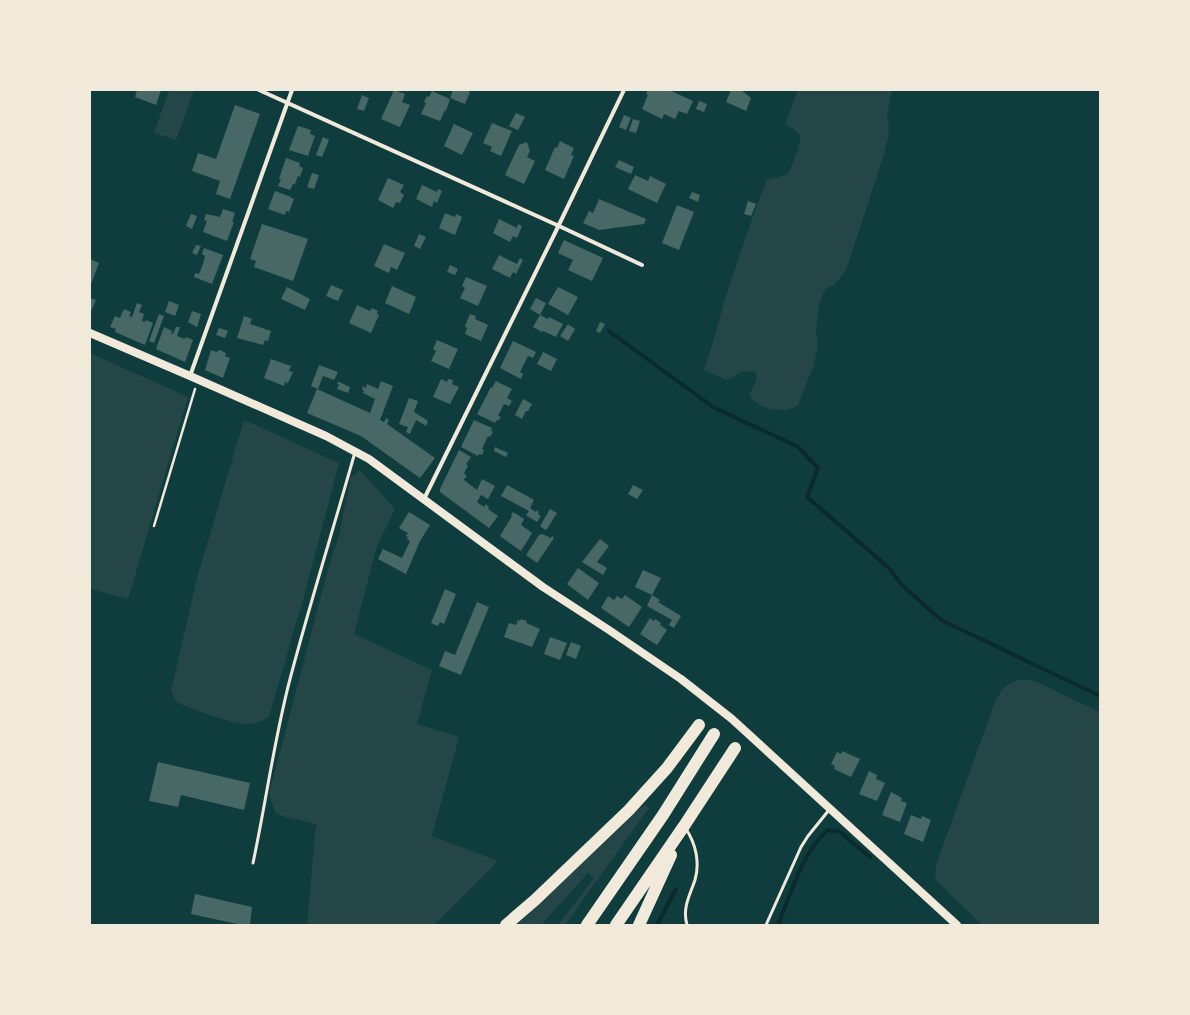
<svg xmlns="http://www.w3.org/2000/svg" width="1190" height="1015" viewBox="0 0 1190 1015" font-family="Spectral,serif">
<rect width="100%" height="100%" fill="#0f3d3e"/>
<path fill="#244646" d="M 169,90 L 194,90 L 176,140 L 154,133 Z
M 798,90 L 892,90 L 887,115 L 889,127 L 888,138 L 882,161 L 846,270 L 834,285 L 828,287 L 824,291 L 819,306 L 816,331 L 818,347 L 813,367 L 798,405 C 793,408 788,410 782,410 C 770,411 754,405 749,394 C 754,386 759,380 755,371 L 740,372 L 732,378 L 726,380 L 704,370 C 713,344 719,319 727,293 C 740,255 752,217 767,180 C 773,177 783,177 788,173 C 792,169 801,142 800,136 C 798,130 790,127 785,125 Z
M 90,353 L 188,397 L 128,599 L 90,589 Z
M 244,420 L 339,463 L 306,589 L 269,717 C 263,721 255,724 248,724 C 227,723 197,710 177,703 L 171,691 L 197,578 Z
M 360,470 L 395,509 L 377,546 L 354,634 L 432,670 L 417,724 L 459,737 L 432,836 L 498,861 L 434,925 L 307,925 L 316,824 L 285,817 L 275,812 L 269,794 L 328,569 L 339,535 L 351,477 Z
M 1025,679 L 1038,682 L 1076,701 L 1100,712 L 1100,925 L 982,925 L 937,881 L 935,875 L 936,865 L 995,702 C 1003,686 1008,682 1025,679 Z
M 645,804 L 649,808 L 565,925 L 558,925 L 594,878 L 588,873 L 541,925 L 517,925 Z"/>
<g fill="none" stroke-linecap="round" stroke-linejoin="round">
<path stroke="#0a2a2b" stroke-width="4" d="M 609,331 L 713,407 L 798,447 L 818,468 L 807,497 L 888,567 L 901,584 L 941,620 L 1100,696
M 657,925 L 676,889
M 778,925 C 790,896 803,850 828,830 L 840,832 L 870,857"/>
</g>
<path fill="#486865" d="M 137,90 L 161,90 L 156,105 L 135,97 Z
M 394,90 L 405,94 L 402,102 L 410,105 L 400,127 L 381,119 Z
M 453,90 L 466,90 L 470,92 L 465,104 L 450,98 Z
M 648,90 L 669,90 L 693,101 L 687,114 L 679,111 L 675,119 L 664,114 L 662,119 L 642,109 L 648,95 L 646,94 Z
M 731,90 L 741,90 L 751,98 L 746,111 L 726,102 Z
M 432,91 L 450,99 L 446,111 L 445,110 L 440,121 L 421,114 L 426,103 L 424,102 L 427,96 L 429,97 Z
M 362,95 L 369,98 L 364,111 L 357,109 Z
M 699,101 L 707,104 L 704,112 L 696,109 Z
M 235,105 L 260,114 L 230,199 L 216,194 L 220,181 L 192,171 L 198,153 L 216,159 Z
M 516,113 L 525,117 L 518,130 L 509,126 Z
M 624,115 L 631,118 L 626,130 L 619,127 Z
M 633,119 L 640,121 L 636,133 L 629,131 Z
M 492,123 L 512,131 L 501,156 L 490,151 L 492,147 L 483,143 Z
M 454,124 L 473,133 L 462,155 L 444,146 Z
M 298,126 L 311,130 L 310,134 L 315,136 L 308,156 L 289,150 Z
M 323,137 L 329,140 L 322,157 L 316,155 Z
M 560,141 L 574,148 L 571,155 L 574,156 L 564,179 L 545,170 L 555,147 L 557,148 Z
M 527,142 L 530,151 L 527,157 L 535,161 L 524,184 L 505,175 L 519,145 Z
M 286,158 L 300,163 L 299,166 L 303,168 L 300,177 L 298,176 L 295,184 L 293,184 L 290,190 L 278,186 L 281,179 L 279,179 Z
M 619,160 L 634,167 L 631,174 L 615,167 Z
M 312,173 L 319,175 L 314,189 L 307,187 Z
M 635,175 L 648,181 L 650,176 L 666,184 L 657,203 L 628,189 Z
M 388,178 L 404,185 L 400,192 L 404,195 L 400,203 L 396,202 L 393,208 L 378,200 Z
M 422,185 L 437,192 L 438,189 L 442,191 L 437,203 L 434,201 L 432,207 L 416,199 Z
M 275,191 L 291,197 L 291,198 L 294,199 L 289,212 L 286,211 L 285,215 L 268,209 Z
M 692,192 L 700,195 L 698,202 L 689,198 Z
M 599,199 L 646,219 L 644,224 L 599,230 L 583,223 L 589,211 L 593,213 Z
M 748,201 L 756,204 L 751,216 L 744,214 Z
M 677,205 L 694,212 L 679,250 L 662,243 Z
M 223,209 L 235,213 L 232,222 L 234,222 L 227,241 L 203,232 L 207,221 L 204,220 L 206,214 L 220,217 Z
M 445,213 L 455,217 L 456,214 L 462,217 L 455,235 L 439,228 Z
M 191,214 L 197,216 L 192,229 L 186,226 Z
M 499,219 L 517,228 L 518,224 L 522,226 L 517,238 L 513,236 L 510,242 L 493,233 Z
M 262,224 L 308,239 L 293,281 L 254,267 L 256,261 L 250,259 Z
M 419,234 L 426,237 L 420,249 L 414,246 Z
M 564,240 L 603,258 L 592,281 L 568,270 L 573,260 L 558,253 Z
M 384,244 L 405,253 L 397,270 L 391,267 L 389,273 L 374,266 Z
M 196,245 L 201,246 L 197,255 L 192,253 Z
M 204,248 L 223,255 L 212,284 L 194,277 L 195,273 L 199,274 L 203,264 L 205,256 L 202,254 Z
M 499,255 L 517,264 L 520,258 L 523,260 L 516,274 L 513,272 L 510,278 L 492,269 Z
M 90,259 L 99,263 L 91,284 L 90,284 Z
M 450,265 L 458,269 L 455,275 L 447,272 Z
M 466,277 L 487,286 L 478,306 L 460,298 L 465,288 L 462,286 Z
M 331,285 L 343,290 L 338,301 L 326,296 Z
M 392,286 L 416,297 L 409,314 L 385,303 Z
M 287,287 L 310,299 L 305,310 L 281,299 Z
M 558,287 L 578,297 L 568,315 L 548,304 Z
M 90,298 L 96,300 L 90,314 Z
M 536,298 L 546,303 L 540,315 L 530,309 Z
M 169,301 L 179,305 L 175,316 L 165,312 Z
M 137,303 L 142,305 L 139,312 L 144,314 L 142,321 L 145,322 L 146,320 L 153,323 L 145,345 L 115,332 L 116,329 L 110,327 L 115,316 L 120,318 L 124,309 L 131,312 L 129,316 L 132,317 Z
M 357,305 L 370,311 L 372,308 L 378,311 L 377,314 L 379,315 L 371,333 L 349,323 Z
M 192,311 L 201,314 L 197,327 L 188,322 Z
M 159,314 L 164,316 L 154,343 L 149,341 Z
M 470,314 L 476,316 L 475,319 L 488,325 L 481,341 L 465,334 L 467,328 L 465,326 Z
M 540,315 L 548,319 L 549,317 L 563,324 L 556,337 L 543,331 L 542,332 L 533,327 Z
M 244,316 L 252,319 L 250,324 L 271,331 L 268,341 L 265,340 L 263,345 L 237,338 Z
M 600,322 L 605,324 L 600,333 L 596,331 Z
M 568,324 L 575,329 L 568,341 L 560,336 Z
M 164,327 L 172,331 L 171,333 L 173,334 L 176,327 L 180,327 L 177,336 L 185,339 L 186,337 L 193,340 L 185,362 L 156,349 Z
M 219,328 L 228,331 L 225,338 L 216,335 Z
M 437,340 L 458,349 L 449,369 L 431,361 L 436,351 L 433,349 Z
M 513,341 L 536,352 L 533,358 L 528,356 L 520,372 L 523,374 L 521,379 L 500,368 Z
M 211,350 L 217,352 L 219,350 L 226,353 L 225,356 L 230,358 L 223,378 L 205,370 Z
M 543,352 L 557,359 L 551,371 L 537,364 Z
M 271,359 L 291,366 L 289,371 L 293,372 L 288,383 L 285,382 L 284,386 L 264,378 Z
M 319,365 L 338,372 L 334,380 L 323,376 L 318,389 L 311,386 Z
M 441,379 L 447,382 L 448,379 L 453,380 L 452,384 L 459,387 L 450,404 L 433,397 Z
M 381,381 L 393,386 L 380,420 L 384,422 L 386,418 L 389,420 L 387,424 L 435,458 L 420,478 L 361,436 L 307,413 L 317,389 L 370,413 L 375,399 L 363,393 L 364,391 L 362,389 L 363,386 L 366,388 L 367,384 L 378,389 Z
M 496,381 L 512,389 L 507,398 L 512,401 L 509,406 L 504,404 L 498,416 L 501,417 L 498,421 L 496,420 L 495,423 L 477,414 L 491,387 L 492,388 Z
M 339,382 L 350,387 L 348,393 L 337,389 L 339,385 L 337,383 Z
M 409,398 L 418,401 L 414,412 L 428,421 L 426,426 L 416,420 L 410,434 L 406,432 L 408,427 L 399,424 Z
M 523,399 L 532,404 L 528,411 L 526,411 L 522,419 L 515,415 Z
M 474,420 L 492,428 L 491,431 L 493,432 L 490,437 L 488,436 L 482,449 L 484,450 L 482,455 L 479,454 L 478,456 L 461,447 Z
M 495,447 L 508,453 L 506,457 L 494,451 Z
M 459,450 L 471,457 L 466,464 L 468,466 L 464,473 L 467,477 L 464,479 L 464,480 L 477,490 L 482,479 L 495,486 L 488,499 L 481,495 L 477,502 L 484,507 L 486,504 L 489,507 L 488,509 L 498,516 L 489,528 L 440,492 L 440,489 Z
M 507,485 L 534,500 L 530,508 L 536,512 L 537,510 L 539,512 L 538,514 L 541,516 L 537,522 L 526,515 L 529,511 L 501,496 Z
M 633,485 L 643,490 L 637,499 L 628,494 Z
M 550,509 L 557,513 L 547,529 L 545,530 L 540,526 Z
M 409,512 L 430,525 L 420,541 L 406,574 L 378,559 L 383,549 L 402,558 L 410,541 L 407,539 L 408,537 L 406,536 L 408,533 L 399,528 Z
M 513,512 L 524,519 L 521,525 L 532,533 L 521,551 L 500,536 L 512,516 L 511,515 Z
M 542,534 L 551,538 L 552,536 L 554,538 L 537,563 L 526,555 L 539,535 Z
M 600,539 L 609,546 L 597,562 L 607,568 L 603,575 L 582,562 Z
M 578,568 L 599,583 L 588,600 L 567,584 Z
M 643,570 L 661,578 L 652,595 L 660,600 L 658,602 L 681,616 L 674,628 L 669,625 L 672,620 L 647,606 L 652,595 L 635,587 Z
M 445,589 L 456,594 L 444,624 L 440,622 L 438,626 L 431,623 Z
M 625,595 L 642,607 L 629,627 L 601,608 L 608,596 L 614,600 L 617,596 L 622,599 Z
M 477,602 L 489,607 L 461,675 L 439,666 L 445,651 L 455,655 Z
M 650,618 L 654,621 L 655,619 L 661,623 L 660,625 L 667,630 L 657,645 L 640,634 Z
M 521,619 L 527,621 L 526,623 L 540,629 L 532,647 L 504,637 L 509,623 L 516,625 L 518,620 L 520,621 Z
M 550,637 L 567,643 L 560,660 L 544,654 Z
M 571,642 L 581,646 L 576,659 L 566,655 Z
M 842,751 L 860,759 L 851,777 L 834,769 L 835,766 L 831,764 L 837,752 L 841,754 Z
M 158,762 L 250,783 L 244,810 L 181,795 L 178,807 L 149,801 Z
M 869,771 L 877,775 L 876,779 L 885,783 L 877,801 L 859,794 Z
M 891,792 L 902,798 L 901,801 L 907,803 L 900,822 L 882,815 Z
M 911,815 L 921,819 L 922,816 L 931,820 L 923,842 L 904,834 Z
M 195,894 L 252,907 L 250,925 L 242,925 L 191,914 Z"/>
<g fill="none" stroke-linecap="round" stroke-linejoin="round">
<path stroke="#f1e9da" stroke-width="2.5" d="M 154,526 L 195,389"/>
<path stroke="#f1e9da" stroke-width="3" d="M 686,829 C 696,844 700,863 695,880 C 690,895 682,908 687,925
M 253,863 C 266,802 274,740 290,679 C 310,603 334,527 355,452
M 766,925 L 801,847 L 808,836 L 829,810"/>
<path stroke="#f1e9da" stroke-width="4" d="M 259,90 L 559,226 L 642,265
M 190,376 L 292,90
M 424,499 L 555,233 L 624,90"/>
<path stroke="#f1e9da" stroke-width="8" d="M 90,333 L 190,376 L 326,436 L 369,459 L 543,587 L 609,630 L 681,679 L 732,719 L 957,925"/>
<path stroke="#f1e9da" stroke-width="12" d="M 506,925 L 535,900 L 629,810 L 667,768 L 699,725
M 587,925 L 663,815 L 714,734
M 616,925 L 684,826 L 735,748
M 639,925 L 671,855"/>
</g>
<rect width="1190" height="1015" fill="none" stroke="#f1e9da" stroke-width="182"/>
</svg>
